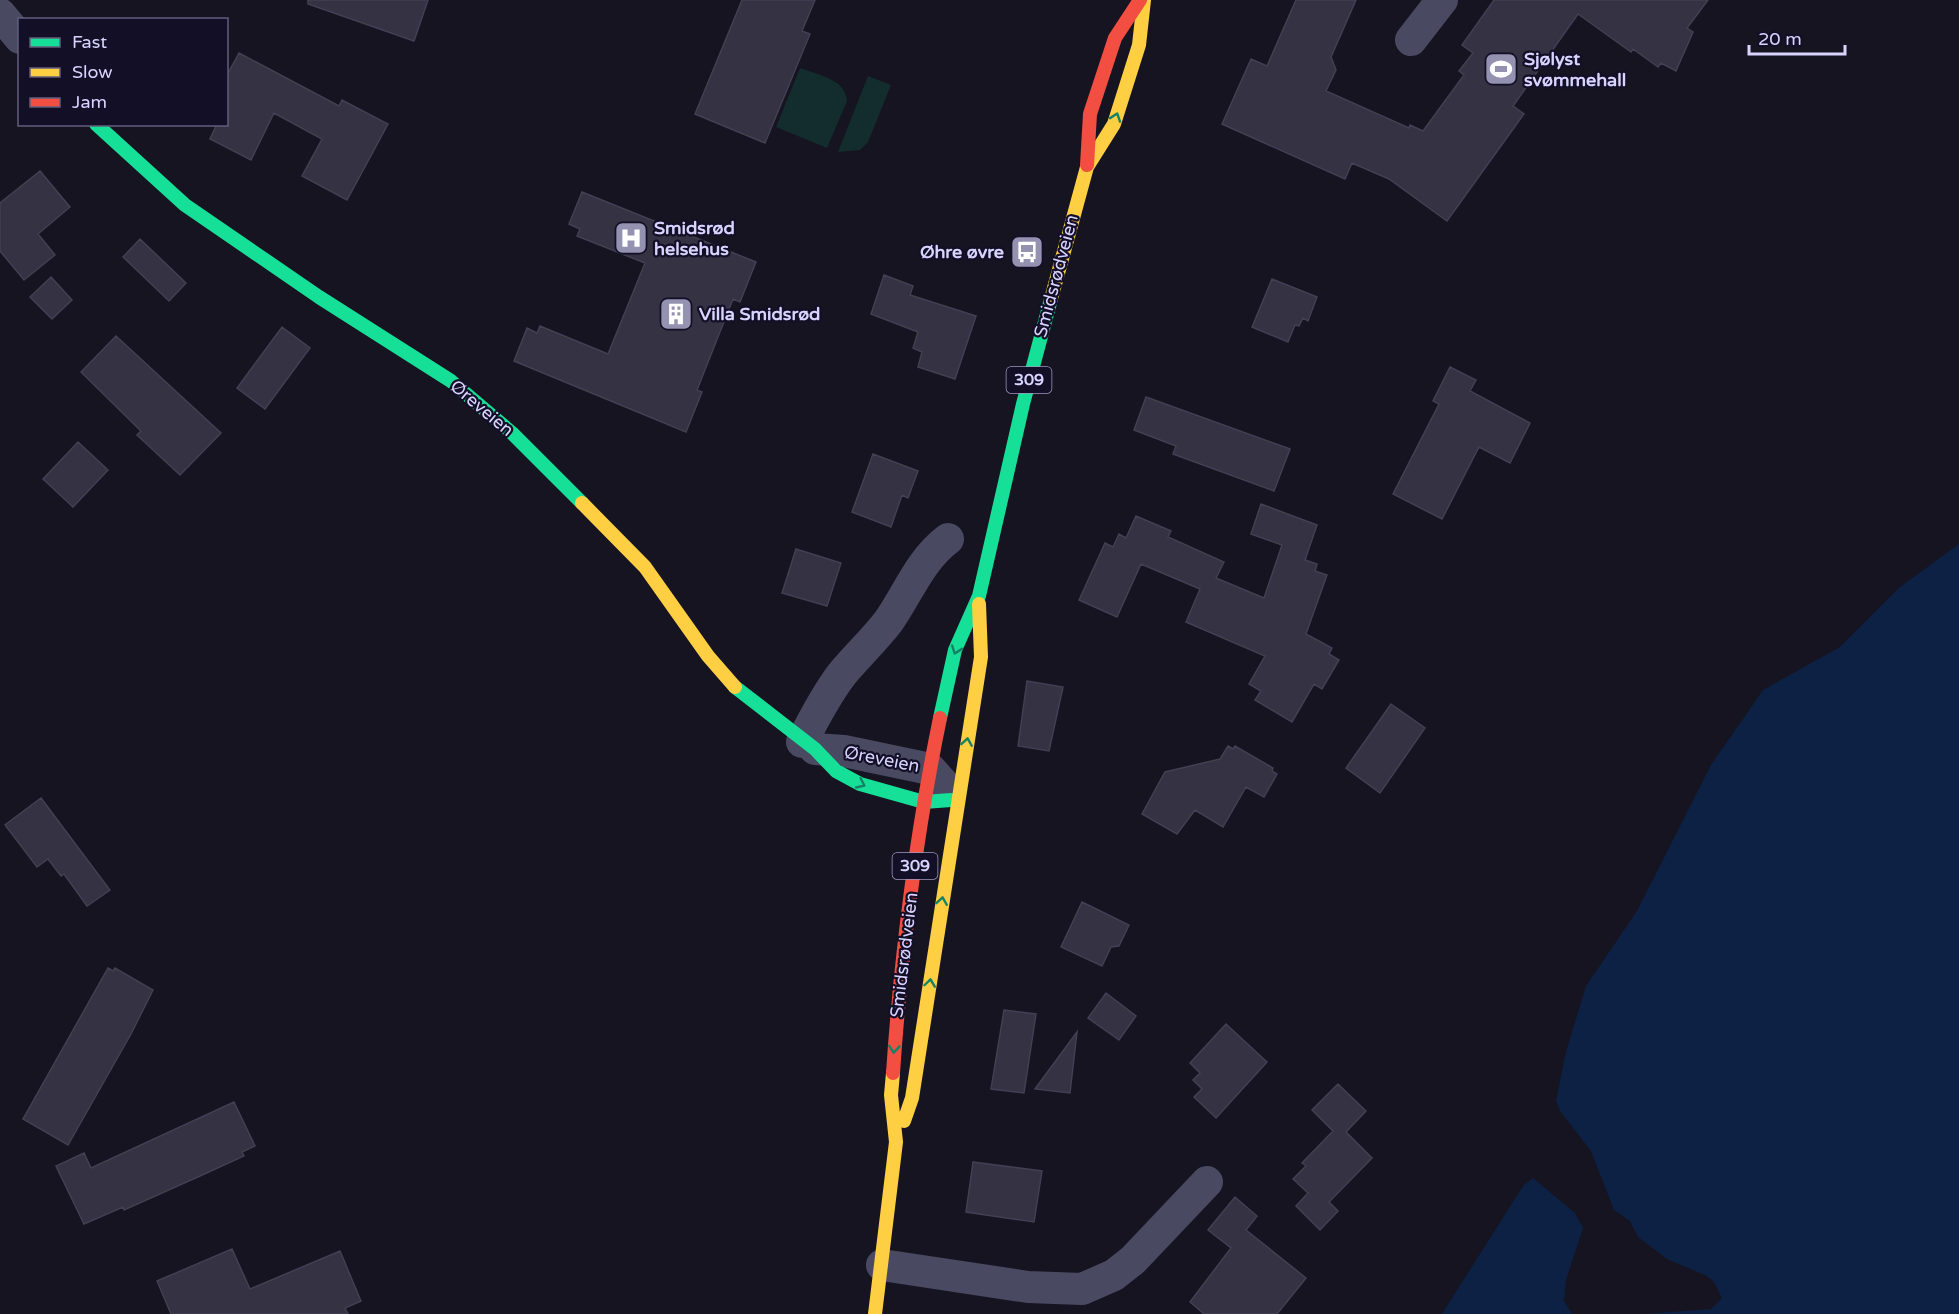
<svg xmlns="http://www.w3.org/2000/svg" width="1959" height="1314" viewBox="0 0 1959 1314" font-family="'Varela Round',sans-serif">
<rect width="100%" height="100%" fill="#161421"/>
<path fill="#132c2d" d="M 800,68 C 818,75 846,79 847,101 L 827,148 L 776,127 Z
M 868,76 L 891,85 L 868,142 L 860,150 L 838,152 Z"/>
<path fill="#0d2144" d="M 1959,544 L 1959,1314 L 1644,1314 L 1711,1309 L 1722,1298 L 1714,1282 L 1707,1276 L 1667,1259 L 1638,1237 L 1630,1221 L 1614,1210 L 1591,1151 L 1560,1111 L 1556,1101 L 1566,1052 L 1586,986 L 1637,911 L 1711,765 L 1763,690 L 1840,647 L 1900,587 Z
M 1533,1178 L 1575,1213 L 1583,1228 L 1566,1280 L 1564,1301 L 1572,1314 L 1442,1314 L 1523,1186 Z"/>
<path fill="#343243" stroke="#433f54" stroke-width="1.5" d="M 308,0 L 428,0 L 414,41 L 308,4 Z
M 742,0 L 815,0 L 802,31 L 810,34 L 765,143 L 695,114 Z
M 1296,0 L 1356,0 L 1331,57 L 1336,70 L 1326,91 L 1409,128 L 1410,125 L 1423,131 L 1464,75 L 1459,71 L 1473,53 L 1462,45 L 1494,0 L 1708,0 L 1687,28 L 1693,32 L 1676,71 L 1661,63 L 1658,67 L 1633,49 L 1631,52 L 1578,14 L 1513,106 L 1524,114 L 1447,221 L 1389,179 L 1352,163 L 1345,179 L 1222,124 L 1251,59 L 1267,66 Z
M 239,53 L 339,106 L 342,100 L 388,124 L 347,200 L 302,176 L 322,139 L 274,113 L 251,160 L 210,139 L 217,124 L 226,124 L 226,77 Z
M 40,171 L 70,207 L 38,234 L 55,255 L 24,280 L 0,251 L 0,203 Z
M 582,192 L 756,262 L 740,302 L 733,299 L 697,390 L 702,392 L 686,432 L 514,361 L 527,328 L 537,333 L 540,326 L 608,354 L 645,263 L 577,236 L 580,229 L 569,224 Z
M 140,239 L 186,283 L 169,301 L 123,257 Z
M 884,275 L 913,286 L 910,295 L 976,316 L 955,379 L 918,367 L 922,352 L 913,348 L 918,332 L 871,314 Z
M 51,277 L 72,300 L 52,319 L 30,297 Z
M 1272,279 L 1317,297 L 1308,321 L 1303,318 L 1299,326 L 1295,325 L 1288,342 L 1252,327 Z
M 282,327 L 310,348 L 265,409 L 237,388 Z
M 116,336 L 221,433 L 180,475 L 137,435 L 141,431 L 81,372 Z
M 1450,367 L 1476,380 L 1470,391 L 1530,423 L 1510,463 L 1479,447 L 1442,519 L 1393,494 L 1439,404 L 1433,401 Z
M 1146,397 L 1290,449 L 1274,491 L 1173,454 L 1176,446 L 1134,430 Z
M 78,442 L 108,470 L 73,507 L 43,479 Z
M 873,454 L 918,471 L 908,498 L 902,495 L 891,527 L 852,512 Z
M 1261,504 L 1317,525 L 1305,560 L 1317,564 L 1315,571 L 1327,575 L 1306,634 L 1332,648 L 1329,654 L 1339,660 L 1322,689 L 1314,684 L 1292,722 L 1255,700 L 1261,691 L 1249,684 L 1265,656 L 1186,622 L 1200,589 L 1141,564 L 1117,617 L 1079,600 L 1105,543 L 1113,547 L 1119,534 L 1126,538 L 1136,516 L 1171,531 L 1168,537 L 1224,562 L 1216,578 L 1264,598 L 1282,545 L 1251,534 Z
M 796,549 L 841,563 L 827,606 L 782,593 Z
M 1027,681 L 1063,687 L 1049,751 L 1018,746 Z
M 1391,704 L 1425,728 L 1380,793 L 1346,768 Z
M 1228,746 L 1233,749 L 1235,746 L 1273,768 L 1272,771 L 1277,774 L 1264,797 L 1246,787 L 1223,827 L 1195,810 L 1177,834 L 1142,814 L 1165,772 L 1220,759 Z
M 41,798 L 110,890 L 87,906 L 64,874 L 61,876 L 48,859 L 37,867 L 5,825 Z
M 1082,902 L 1129,925 L 1119,946 L 1111,947 L 1102,966 L 1061,947 Z
M 108,968 L 113,971 L 115,968 L 153,990 L 131,1034 L 68,1145 L 23,1119 Z
M 1106,993 L 1136,1016 L 1119,1040 L 1088,1018 Z
M 1004,1010 L 1036,1014 L 1024,1093 L 991,1089 Z
M 1226,1024 L 1267,1062 L 1216,1118 L 1194,1097 L 1202,1089 L 1193,1080 L 1200,1073 L 1190,1063 Z
M 1077,1032 L 1070,1093 L 1035,1089 Z
M 1338,1084 L 1366,1111 L 1346,1132 L 1372,1158 L 1329,1202 L 1338,1211 L 1320,1230 L 1296,1206 L 1308,1193 L 1293,1179 L 1306,1166 L 1302,1163 L 1333,1131 L 1312,1110 Z
M 234,1102 L 255,1146 L 242,1152 L 244,1156 L 200,1176 L 124,1210 L 123,1207 L 84,1224 L 56,1166 L 84,1153 L 91,1168 Z
M 973,1162 L 1042,1171 L 1034,1222 L 966,1212 Z
M 1235,1197 L 1257,1216 L 1246,1230 L 1306,1278 L 1277,1314 L 1204,1314 L 1190,1302 L 1231,1248 L 1208,1230 Z
M 232,1249 L 250,1289 L 340,1251 L 361,1301 L 345,1308 L 348,1314 L 171,1314 L 157,1281 Z"/>
<g fill="none" stroke-linecap="round" stroke-linejoin="round">
<path stroke="#4a4962" stroke-width="32" d="M 0,14 L 20,38
M 1411,40 L 1442,0
M 802,742 C 814,718 826,695 842,674 C 857,656 874,640 888,622 C 908,594 919,561 948,539
M 815,749 L 844,751 L 930,769 L 947,788
M 882,1265 L 1028,1287 L 1082,1289 L 1114,1275 L 1133,1260 L 1207,1182"/>
<path stroke="#16e098" stroke-width="14" d="M 96,124 L 185,205 L 319,297 L 451,381 L 512,433 L 582,503
M 735,687 L 815,749 L 836,771 L 860,784 L 924,802 L 951,800
M 940,718 L 955,650 L 979,596 L 1023,404 L 1051,299"/>
<path stroke="#ffcf43" stroke-width="14" d="M 1051,299 L 1087,167 L 1114,124 L 1139,45 L 1144,0
M 582,503 L 645,567 L 708,656 L 735,687
M 904,1121 L 912,1098 L 981,657 L 979,604
M 875,1314 L 896,1142 L 891,1095 L 893,1073"/>
<path stroke="#f24e42" stroke-width="14" d="M 1087,165 L 1090,114 L 1115,38 L 1140,0
M 893,1073 C 901,954 916,835 940,718"/>
</g>
<defs><path id="oneway-chevron" d="M-2-3.5L2.5 0L-2 3.5" fill="none" stroke-width="1.6" stroke-linecap="round" stroke-linejoin="round" transform="scale(1.5)"/></defs>
<g stroke="#158265">
<use href="#oneway-chevron" transform="translate(1116 117) rotate(-71)"/>
<use href="#oneway-chevron" transform="translate(956 650) rotate(109)"/>
<use href="#oneway-chevron" transform="translate(967 742) rotate(-81)"/>
<use href="#oneway-chevron" transform="translate(861 784) rotate(25)"/>
<use href="#oneway-chevron" transform="translate(942 901) rotate(-81)"/>
<use href="#oneway-chevron" transform="translate(930 983) rotate(-82)"/>
<use href="#oneway-chevron" transform="translate(894 1049) rotate(94)"/>
</g>
<defs>
<g id="stadium-square" transform="scale(1.725)"><rect x="-9" y="-9" width="18" height="18" rx="4" fill="#9591b1" stroke="#130f26"/><path d="M0-5a6.5 5 0 1 0 0 10a6.5 5 0 1 0 0-10ZM-3.5-1.8h7v3.6h-7Z" fill="#fff"/></g>
<g id="hospital-square" transform="scale(1.725)"><rect x="-9" y="-9" width="18" height="18" rx="4" fill="#9591b1" stroke="#130f26"/><path d="M-5-5h3v3.5h4V-5h3V5h-3V1.5h-4V5h-3Z" fill="#fff"/></g>
<g id="bus-square" transform="scale(1.725)"><rect x="-9" y="-9" width="18" height="18" rx="4" fill="#9591b1" stroke="#130f26"/><path d="M-5-6H5V4H4V6H2V4H-2V6H-4V4H-5ZM-3.5-4V0h7V-4ZM-3.5 1.2v1.5H-2V1.2ZM2 1.2v1.5H3.5V1.2Z" fill="#fff"/></g>
<g id="building-square" transform="scale(1.725)"><rect x="-9" y="-9" width="18" height="18" rx="4" fill="#9591b1" stroke="#130f26"/><path d="M-4-6H4V6H1V3H-1V6H-4ZM-2.5-4.3h1.7v1.8h-1.7ZM.8-4.3h1.7v1.8H.8ZM-2.5-1h1.7V.8h-1.7ZM.8-1h1.7V.8H.8Z" fill="#fff"/></g>
</defs>
<g fill-rule="evenodd">
<use href="#stadium-square" x="1501" y="69"/>
<use href="#hospital-square" x="631" y="238"/>
<use href="#bus-square" x="1027" y="252"/>
<use href="#building-square" x="676" y="314"/>
</g>
<g text-anchor="middle" dominant-baseline="central" stroke-width="4.5" stroke-linejoin="round" paint-order="stroke">
<g fill="#130f26" stroke="#9e99be" stroke-width="1.5">
<rect x="1006.5" y="367" width="45" height="26" rx="4.5"/>
<rect x="892.5" y="853" width="45" height="26" rx="4.5"/>
</g>
<g font-size="16" font-weight="bold" fill="#d9d4ff">
<text x="1029" y="380">309</text>
<text x="915" y="866">309</text>
</g>
<g font-size="18" font-weight="bold" fill="#d9d4ff" stroke="#130f26" text-anchor="start">
<text x="1524" y="59">Sjølyst<tspan x="1524" dy="21">svømmehall</tspan></text>
<text x="654" y="228">Smidsrød<tspan x="654" dy="21">helsehus</tspan></text>
<text x="1004" y="252" text-anchor="end">Øhre øvre</text>
<text x="699" y="314">Villa Smidsrød</text>
</g>
<g font-size="18" fill="#d9d4ff" stroke="#130f26">
<text transform="translate(1056 276) rotate(-75)">Smidsrødveien</text>
<text transform="translate(482 408) rotate(40)">Øreveien</text>
<text transform="translate(882 759) rotate(11)">Øreveien</text>
<text transform="translate(904 955) rotate(-83)">Smidsrødveien</text>
</g>
</g>
<rect x="18" y="18" width="210" height="108" fill="#130f26" stroke="#625e7d" stroke-width="1.5"/>
<rect x="30" y="38" width="30" height="9" fill="#16e098" stroke="#625e7d" stroke-width="1.5"/>
<text x="72" y="48" font-size="18" fill="#d9d4ff">Fast</text>
<rect x="30" y="68" width="30" height="9" fill="#ffcf43" stroke="#625e7d" stroke-width="1.5"/>
<text x="72" y="78" font-size="18" fill="#d9d4ff">Slow</text>
<rect x="30" y="98" width="30" height="9" fill="#f24e42" stroke="#625e7d" stroke-width="1.5"/>
<text x="72" y="108" font-size="18" fill="#d9d4ff">Jam</text>
<path d="M1749 45v9h96v-9" fill="none" stroke="#d9d4ff" stroke-width="3"/>
<text x="1758" y="45" font-size="18" fill="#d9d4ff" stroke="#130f26" stroke-width="4.5" paint-order="stroke">20 m</text>
</svg>
